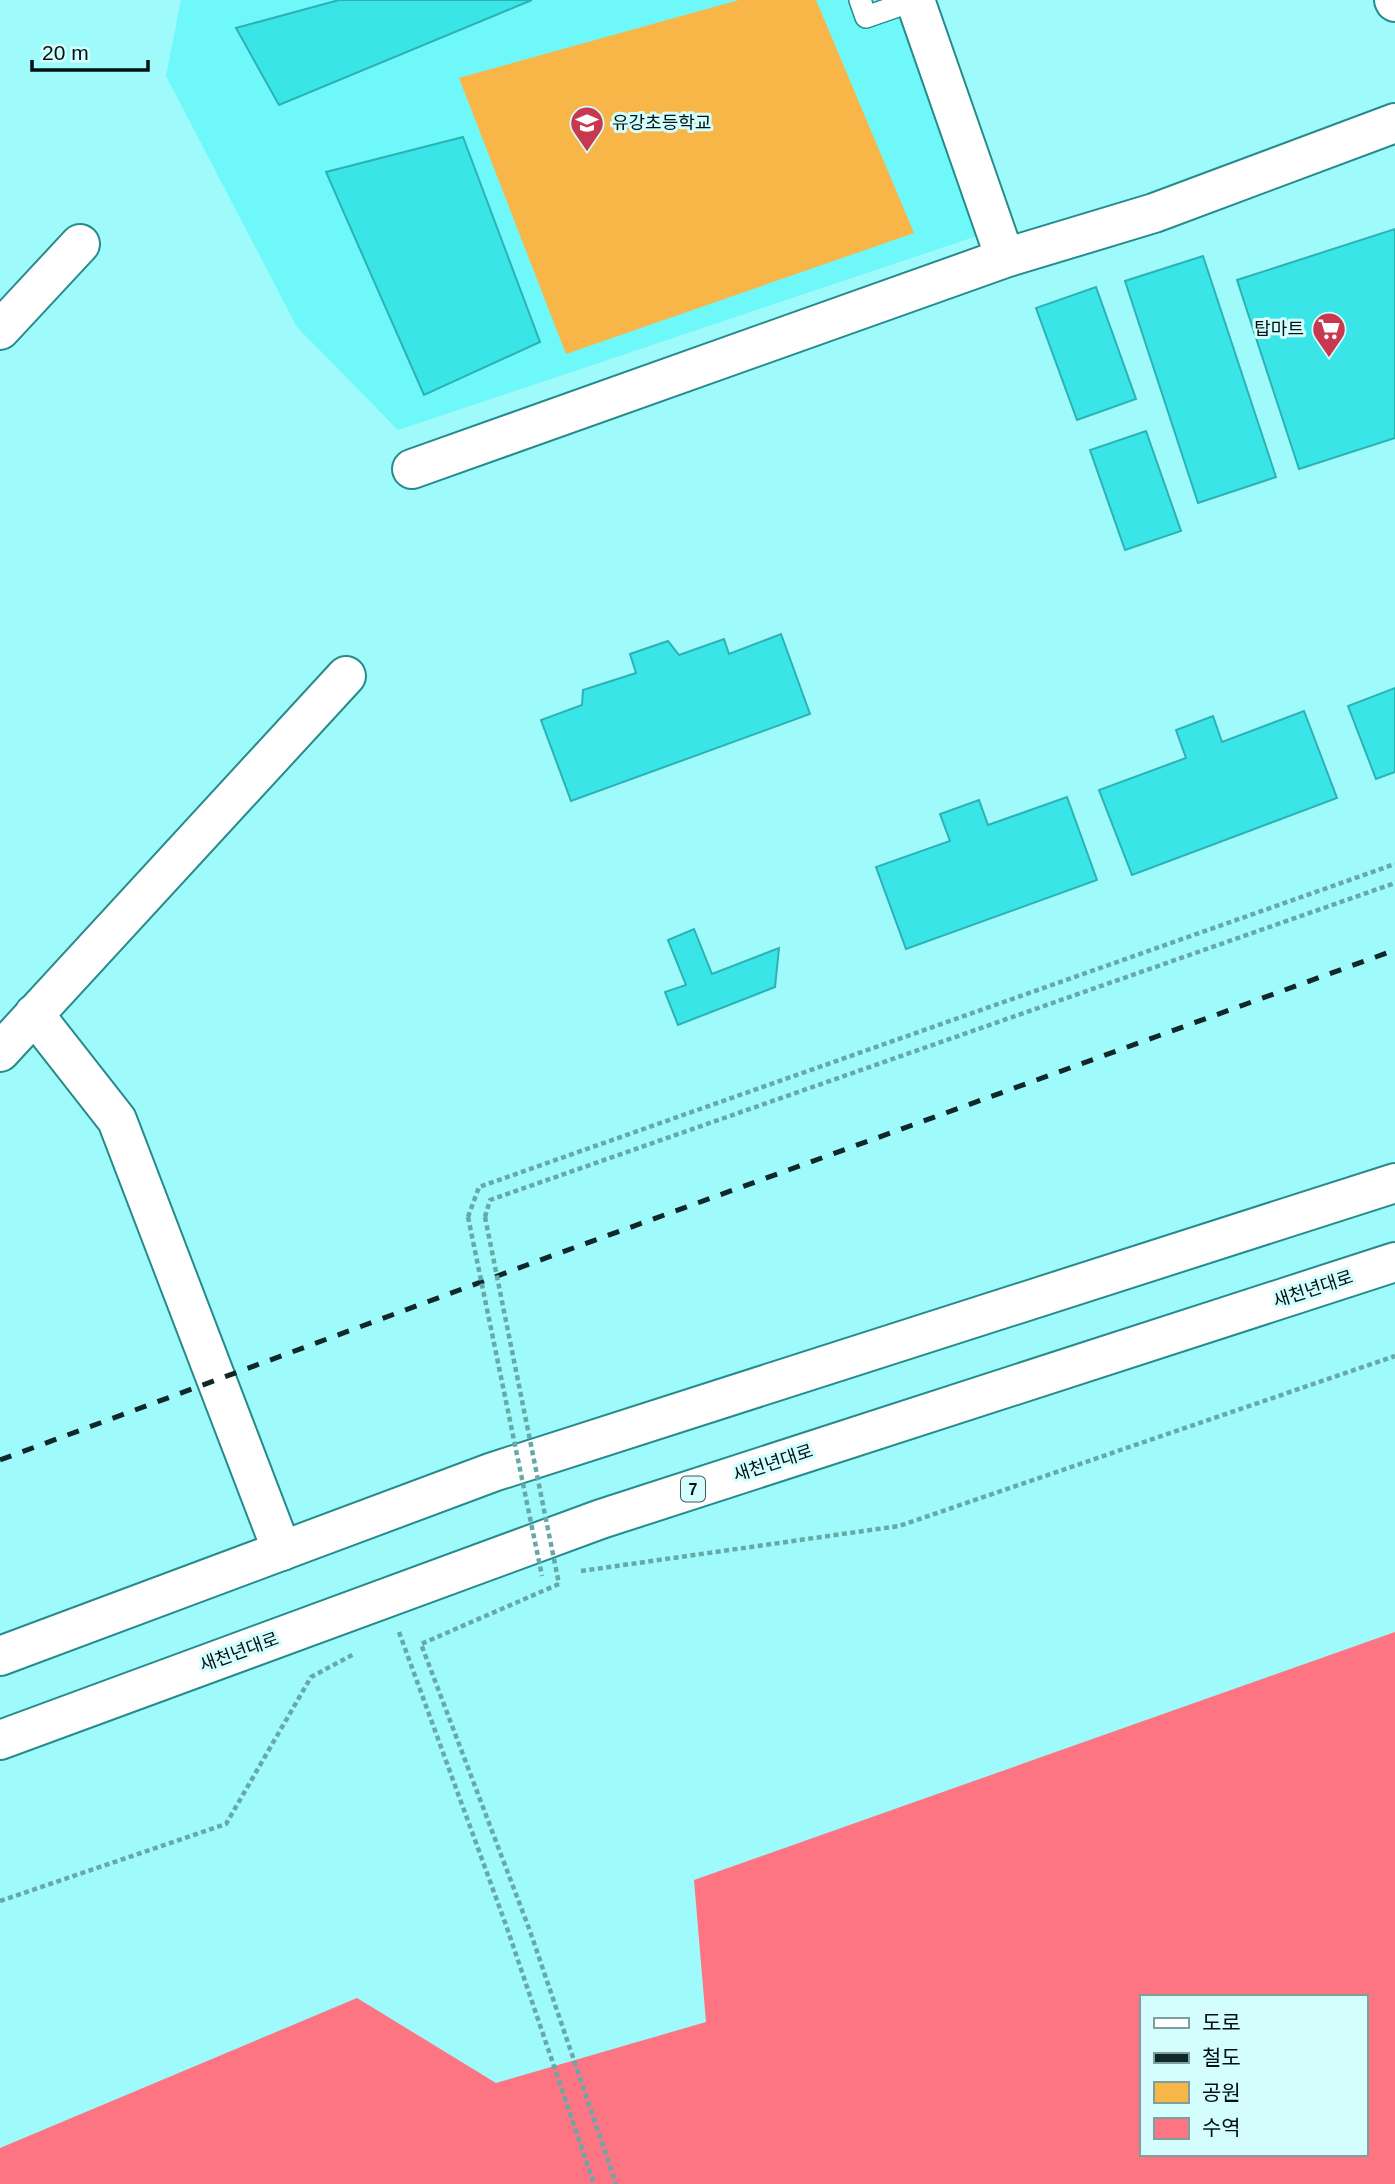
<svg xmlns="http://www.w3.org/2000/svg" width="1395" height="2184" viewBox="0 0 1395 2184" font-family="Helvetica,'Noto Sans KR',sans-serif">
<rect width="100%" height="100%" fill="#9efafb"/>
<path fill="#6ff8fa" d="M 181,0 L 909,0 L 995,230 L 398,430 L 297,327 L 166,76 Z"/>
<path fill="#f8b648" d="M 739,0 L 816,0 L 914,233 L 566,354 L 459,78 Z"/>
<path fill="#fd7582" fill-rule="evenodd" d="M 1395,1632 L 1395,2184 L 0,2184 L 0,2148 L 357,1998 L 496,2083 L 706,2022 L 694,1880 ZM 1141,1997 L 1365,1997 L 1365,2154 L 1141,2154 Z"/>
<path fill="#39e5e7" stroke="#2cb2b4" stroke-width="2" d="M 339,0 L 532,0 L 279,105 L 236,28 Z
M 463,137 L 540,342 L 424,395 L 326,172 Z
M 1395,229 L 1395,438 L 1299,469 L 1237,280 Z
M 1203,256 L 1276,477 L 1198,503 L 1125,281 Z
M 1096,287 L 1136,399 L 1077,420 L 1036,308 Z
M 1146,431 L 1181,531 L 1125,550 L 1090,450 Z
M 781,634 L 810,714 L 571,801 L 541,720 L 582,705 L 583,690 L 636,673 L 630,654 L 668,641 L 679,655 L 724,639 L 729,654 Z
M 1395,688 L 1395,772 L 1376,779 L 1348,706 Z
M 1304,711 L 1337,798 L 1132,875 L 1099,790 L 1186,758 L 1176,730 L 1213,716 L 1222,742 Z
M 1067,797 L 1097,880 L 906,949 L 876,867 L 950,841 L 940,814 L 979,800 L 988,825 Z
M 694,929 L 712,974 L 779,948 L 775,987 L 678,1025 L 665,992 L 686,985 L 668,940 Z"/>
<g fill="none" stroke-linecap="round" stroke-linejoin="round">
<g stroke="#278a8b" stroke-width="24">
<path id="service" d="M 860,0 L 866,17 L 915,0"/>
</g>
<g stroke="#278a8b" stroke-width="42">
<path id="minor" d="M 1394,0 L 1395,2
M 1005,258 L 1154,213 L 1395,123
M 0,330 L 80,244
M 412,469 L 1005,258 L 915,0
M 34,1014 L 117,1120 L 282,1551
M 0,1052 L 346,676"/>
</g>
<g stroke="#278a8b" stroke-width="42">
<path id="trunk" d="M 0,1656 L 493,1472 L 1395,1183
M 0,1740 L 601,1519 L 1395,1262"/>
</g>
<path stroke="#67a8a9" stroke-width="4.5" stroke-dasharray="5 3.5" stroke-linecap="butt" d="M 468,1217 L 479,1187 L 1395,864
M 485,1217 L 490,1200 L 1395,883
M 581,1571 L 899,1526 L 1395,1356
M 559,1584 L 421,1644 L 530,1931 L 616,2184
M 399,1632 L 506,1925 L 594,2184
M 0,1901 L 226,1824 L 311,1677 L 354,1654"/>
<use href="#service" stroke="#fff" stroke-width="21"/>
<use href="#minor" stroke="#fff" stroke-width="38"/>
<use href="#trunk" stroke="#fff" stroke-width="38"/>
<path stroke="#102829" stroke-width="5" stroke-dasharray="12 12" stroke-linecap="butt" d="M 0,1460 L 554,1255 L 1395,950"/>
<path stroke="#67a8a9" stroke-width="4.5" stroke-dasharray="5 3.5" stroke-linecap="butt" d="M 468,1217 L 542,1576
M 485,1217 L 559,1584"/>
</g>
<defs>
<g id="school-pin" transform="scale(1.75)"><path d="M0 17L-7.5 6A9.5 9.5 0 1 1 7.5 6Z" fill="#c8384e" stroke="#d4fefe"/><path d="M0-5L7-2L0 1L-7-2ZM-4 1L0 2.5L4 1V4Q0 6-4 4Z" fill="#fff"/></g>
<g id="supermarket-pin" transform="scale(1.75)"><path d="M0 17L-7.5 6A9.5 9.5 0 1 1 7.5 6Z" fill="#c8384e" stroke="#d4fefe"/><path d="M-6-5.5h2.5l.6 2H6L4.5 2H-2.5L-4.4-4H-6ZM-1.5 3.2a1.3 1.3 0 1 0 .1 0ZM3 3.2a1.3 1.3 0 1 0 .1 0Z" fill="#fff"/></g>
</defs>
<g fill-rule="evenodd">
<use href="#school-pin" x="587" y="123"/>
<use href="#supermarket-pin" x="1329" y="329"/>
</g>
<g text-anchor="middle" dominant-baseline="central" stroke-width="6" stroke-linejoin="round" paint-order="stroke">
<rect fill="#d4fefe" stroke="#405858" stroke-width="2" x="681" y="1476.5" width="24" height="25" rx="5"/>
<g font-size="16" font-weight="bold" fill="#011">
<text x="693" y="1489">7</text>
</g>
<g font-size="18" fill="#011" stroke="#d4fefe" text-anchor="start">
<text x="612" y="123">유강초등학교</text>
<text x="1304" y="329" text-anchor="end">탑마트</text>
</g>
<g font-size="18" fill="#011" stroke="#d4fefe">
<text transform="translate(1313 1289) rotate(-18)">새천년대로</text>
<text transform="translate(773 1463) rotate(-18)">새천년대로</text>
<text transform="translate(239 1652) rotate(-20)">새천년대로</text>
</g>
</g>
<rect x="1140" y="1995" width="228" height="161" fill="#d4fefe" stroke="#7f9f9f" stroke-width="2"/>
<rect x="1154" y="2018" width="35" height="10" fill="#ffffff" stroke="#7f9f9f" stroke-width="2"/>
<text x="1202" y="2030" font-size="21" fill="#001111">도로</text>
<rect x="1154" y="2053" width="35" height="10" fill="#102829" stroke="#7f9f9f" stroke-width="2"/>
<text x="1202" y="2065" font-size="21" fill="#001111">철도</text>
<rect x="1154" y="2082" width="35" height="21" fill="#f8b648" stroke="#7f9f9f" stroke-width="2"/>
<text x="1202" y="2100" font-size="21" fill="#001111">공원</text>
<rect x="1154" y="2118" width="35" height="21" fill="#fd7582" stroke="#7f9f9f" stroke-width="2"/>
<text x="1202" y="2135" font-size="21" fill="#001111">수역</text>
<path d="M32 60v10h116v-10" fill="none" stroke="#001111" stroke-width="3.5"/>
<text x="42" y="60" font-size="21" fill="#001111" stroke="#d4fefe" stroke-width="5" paint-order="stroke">20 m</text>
</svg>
